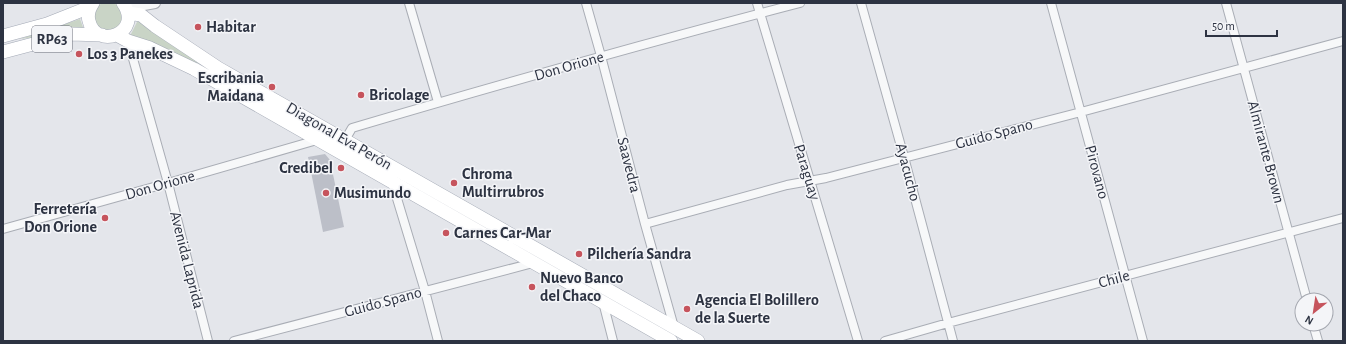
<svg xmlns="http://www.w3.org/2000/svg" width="1346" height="344" viewBox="0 0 1346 344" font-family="'Alegreya Sans',sans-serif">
<rect width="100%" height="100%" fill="#e4e6eb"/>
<path fill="#c9d4c6" d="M94 16a14 14 0 1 1 28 0a14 14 0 1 1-28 0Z
M 80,19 L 84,30 L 20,39 Z
M 138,20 L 167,42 L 214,70 L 212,73 L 130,36 Z"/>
<path fill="#bcbfc8" d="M 325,154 L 330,160 L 344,227 L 323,232 L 308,157 Z"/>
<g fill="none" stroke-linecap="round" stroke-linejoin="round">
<g stroke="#a9adb5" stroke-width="10">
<path id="minor" d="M 409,3 L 438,102
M 586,3 L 601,56 L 645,224 L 674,327
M 757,3 L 858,341
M 861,3 L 904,157 L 953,341
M 1051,3 L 1143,341
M 1226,3 L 1307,300
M 128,41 L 168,183 L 208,341
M 345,140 L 352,128 C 501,84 650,42 800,3
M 392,182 L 425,291 L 438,341
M 645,224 L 787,185 L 826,178 L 1081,112 L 1343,41
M 3,229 L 168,183 L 317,140
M 603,302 L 613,341
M 1313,324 L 1318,341
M 234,341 L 533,263
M 885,341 L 948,323 L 1343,218"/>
</g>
<g stroke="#a9adb5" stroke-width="12">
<path id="tertiary" d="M 127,8 L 155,3"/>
</g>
<g stroke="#a4aab6" stroke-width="14">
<path id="primary" d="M 93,3 C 89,9 87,14 89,21 C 96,51 144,33 123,3
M 128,13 L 141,15 L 155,26 L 218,68 L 698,341
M 117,35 L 128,41 L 150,48 L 194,69 L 671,341
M 3,36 L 47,24 L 90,7
M 3,52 L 71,34 L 102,35"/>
</g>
<use href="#minor" stroke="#f7f8f9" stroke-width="8"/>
<use href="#tertiary" stroke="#f7f8f9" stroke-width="10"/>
<use href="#primary" stroke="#fff" stroke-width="13"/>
</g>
<g fill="#c6545d" stroke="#f4f5f8" stroke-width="1.5">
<circle cx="198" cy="27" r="4"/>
<circle cx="79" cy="54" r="4"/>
<circle cx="272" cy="87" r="4"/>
<circle cx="361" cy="95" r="4"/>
<circle cx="341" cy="168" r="4"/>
<circle cx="454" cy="183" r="4"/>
<circle cx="326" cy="193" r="4"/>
<circle cx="105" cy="218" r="4"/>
<circle cx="446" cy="233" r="4"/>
<circle cx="579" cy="254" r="4"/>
<circle cx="532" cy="287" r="4"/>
<circle cx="687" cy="309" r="4"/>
</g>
<g text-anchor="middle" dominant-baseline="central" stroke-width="3" stroke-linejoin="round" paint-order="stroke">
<rect fill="#f4f5f8" stroke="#696d79" stroke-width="1" x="32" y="26" width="40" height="26" rx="3"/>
<g font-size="15" font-weight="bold" fill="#2d3342">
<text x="52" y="39">RP63</text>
</g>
<g font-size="16" font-weight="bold" fill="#2d3342" stroke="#f4f5f8" text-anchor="start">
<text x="206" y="27">Habitar</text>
<text x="87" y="54">Los 3 Panekes</text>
<text x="264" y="78" text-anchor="end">Escribania<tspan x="264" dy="18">Maidana</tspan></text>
<text x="369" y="95">Bricolage</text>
<text x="333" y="168" text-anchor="end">Credibel</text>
<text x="462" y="174">Chroma<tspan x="462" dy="18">Multirrubros</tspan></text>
<text x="334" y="193">Musimundo</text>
<text x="97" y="209" text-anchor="end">Ferretería<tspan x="97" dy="18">Don Orione</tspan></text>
<text x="454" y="233">Carnes Car-Mar</text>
<text x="587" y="254">Pilchería Sandra</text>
<text x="540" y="278">Nuevo Banco<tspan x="540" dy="18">del Chaco</tspan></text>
<text x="695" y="300">Agencia El Bolillero<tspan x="695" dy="18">de la Suerte</tspan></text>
</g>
<g font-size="16" fill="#2d3342" stroke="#f4f5f8">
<text transform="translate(569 66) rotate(-16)">Don Orione</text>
<text transform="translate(994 134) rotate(-15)">Guido Spano</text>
<text transform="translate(339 136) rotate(30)">Diagonal Eva Perón</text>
<text transform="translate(1266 152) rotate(75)">Almirante Brown</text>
<text transform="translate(629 165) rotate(76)">Saavedra</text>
<text transform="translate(807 172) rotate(73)">Paraguay</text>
<text transform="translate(908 172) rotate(75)">Ayacucho</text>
<text transform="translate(1097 172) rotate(75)">Pirovano</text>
<text transform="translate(160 185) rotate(-16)">Don Orione</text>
<text transform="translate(187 260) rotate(76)">Avenida Laprida</text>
<text transform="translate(1114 279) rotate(-15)">Chile</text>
<text transform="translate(383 302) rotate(-15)">Guido Spano</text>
</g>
</g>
<rect width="1346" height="344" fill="none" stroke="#2d3342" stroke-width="8"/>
<g transform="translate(1314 312) rotate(210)"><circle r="19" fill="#f4f5f8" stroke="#a4a7af"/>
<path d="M0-3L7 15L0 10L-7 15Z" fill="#c6545d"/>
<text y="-6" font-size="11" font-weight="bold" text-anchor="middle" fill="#2d3342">N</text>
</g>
<path d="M1206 30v6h71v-6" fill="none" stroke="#2d3342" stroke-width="2"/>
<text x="1212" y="30" font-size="12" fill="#2d3342" stroke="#f4f5f8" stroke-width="3" paint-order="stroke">50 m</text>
</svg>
